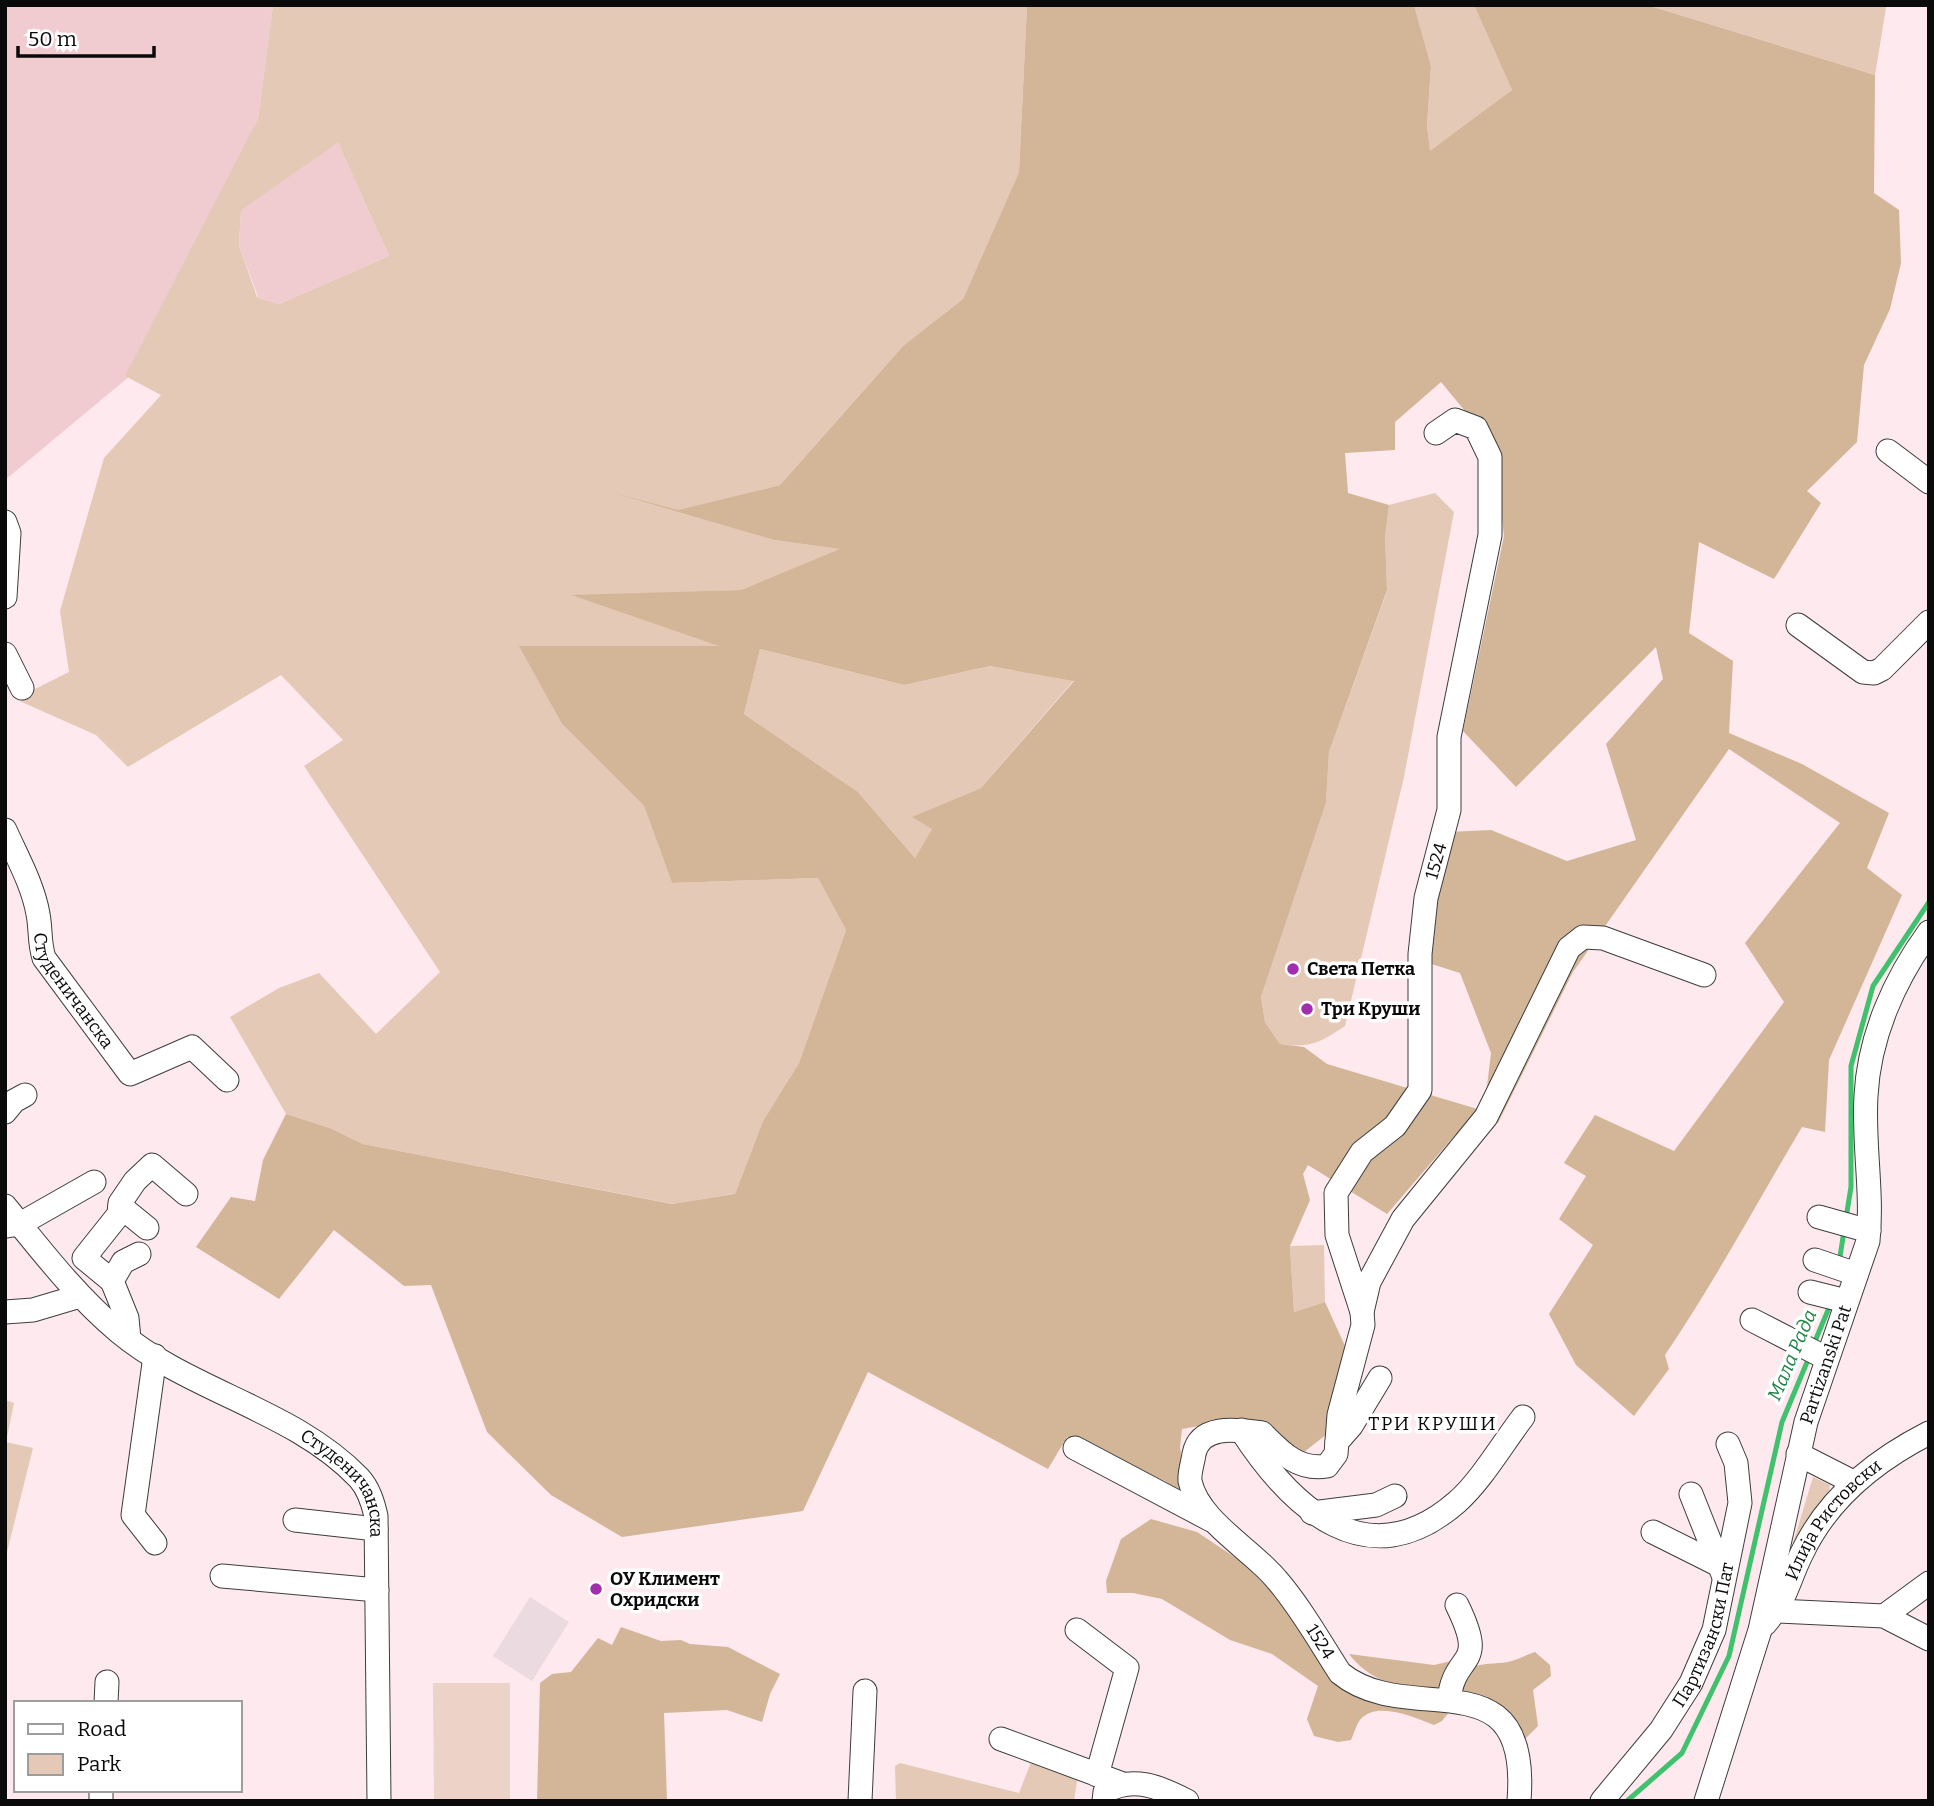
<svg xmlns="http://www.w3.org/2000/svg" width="1934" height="1806" viewBox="0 0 1934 1806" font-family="Bitter,serif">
<rect width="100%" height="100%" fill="#fde9ee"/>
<path fill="#f0ccd1" d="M 5,5 L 273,5 L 258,119 L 136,371 L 5,480 Z
M 338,143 L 389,256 L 279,304 L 258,297 L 239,245 L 241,209 Z"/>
<path fill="#e4cab6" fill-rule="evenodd" d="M 273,5 L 1027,5 L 1019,172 L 963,299 L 904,345 L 780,485 L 679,510 L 774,540 L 842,549 L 741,590 L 574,596 L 722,646 L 520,646 L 562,724 L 644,806 L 672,883 L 818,878 L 846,930 L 799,1063 L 763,1121 L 735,1194 L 673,1204 L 363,1144 L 330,1128 L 286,1114 L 230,1017 L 279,988 L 319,973 L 376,1034 L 440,972 L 304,766 L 343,740 L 281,675 L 128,767 L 96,735 L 15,699 L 69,672 L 60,611 L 104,458 L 161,395 L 125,376 L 258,119 ZM 338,143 L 389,256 L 279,304 L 257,297 L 239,245 L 241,210 Z
M 1414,5 L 1474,5 L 1512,90 L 1430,152 L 1427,125 L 1431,66 Z
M 1647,5 L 1886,5 L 1886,8 L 1875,75 Z
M 1435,493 L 1454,512 L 1404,777 L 1345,1026 C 1319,1043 1311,1048 1280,1044 L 1265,1022 L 1261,997 L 1326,803 L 1329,752 L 1387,591 L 1385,537 L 1389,505 Z
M 760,649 L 904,685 L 990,666 L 1074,680 L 981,788 L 913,817 L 933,828 L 915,858 L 858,792 L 744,714 Z
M 1324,1245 L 1325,1302 L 1294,1312 L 1290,1246 Z
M 5,1400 L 14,1403 L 6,1442 L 33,1448 L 5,1560 Z
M 1813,1477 L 1830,1485 L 1829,1495 L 1774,1606 Z
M 1035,1752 L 1079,1768 L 1074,1801 L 896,1801 L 895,1766 L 900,1763 L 1019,1793 Z"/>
<path fill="#d3b597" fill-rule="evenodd" d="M 1027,5 L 1414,5 L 1431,66 L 1427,125 L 1430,151 L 1512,90 L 1474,5 L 1647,5 L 1875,75 L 1874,193 L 1899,210 L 1901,263 L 1890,309 L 1864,365 L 1857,442 L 1807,491 L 1821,503 L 1774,579 L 1699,542 L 1689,633 L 1733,661 L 1729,733 L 1802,764 L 1889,813 L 1867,868 L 1902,895 L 1829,1060 L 1825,1132 L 1802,1127 C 1757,1203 1715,1281 1665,1355 L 1669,1369 L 1634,1416 L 1576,1365 L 1549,1314 L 1593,1245 L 1559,1219 L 1586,1176 L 1564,1163 L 1595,1115 L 1674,1151 L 1784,1002 L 1745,943 L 1840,823 L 1729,749 L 1573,972 L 1498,1123 L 1455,1135 L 1387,1214 L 1308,1165 L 1303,1174 L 1310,1200 L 1290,1246 L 1294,1312 L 1325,1302 L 1350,1357 L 1331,1431 L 1304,1452 L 1250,1424 L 1216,1423 L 1182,1429 L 1180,1448 L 1192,1504 L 1165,1481 L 1067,1437 L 1048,1469 L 868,1372 L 803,1511 L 622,1537 L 551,1495 L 487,1432 L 431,1285 L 404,1286 L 334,1230 L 279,1299 L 196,1247 L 231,1197 L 255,1201 L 263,1160 L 286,1114 L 330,1128 L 363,1144 L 672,1204 L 735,1194 L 763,1121 L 799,1063 L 846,930 L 818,878 L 672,883 L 644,806 L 562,724 L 519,646 L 719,646 L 571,595 L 741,590 L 840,549 L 774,540 L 614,493 L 678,510 L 780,485 L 904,345 L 963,299 L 1019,172 ZM 1441,382 L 1494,446 L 1504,536 L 1463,731 L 1516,787 L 1656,647 L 1663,679 L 1606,744 L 1636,840 L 1567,861 L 1491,830 L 1448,832 L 1422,961 L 1460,973 L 1491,1053 L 1484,1111 L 1327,1064 L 1304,1047 L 1280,1044 L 1265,1022 L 1261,997 L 1326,803 L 1329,752 L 1387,590 L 1385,537 L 1389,505 L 1348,493 L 1345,453 L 1395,450 L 1395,422 ZM 760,649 L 904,685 L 990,666 L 1074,681 L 981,788 L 912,817 L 932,829 L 915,858 L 858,792 L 744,714 Z
M 1151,1519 L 1197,1532 L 1239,1560 L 1288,1607 L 1321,1657 L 1449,1712 L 1442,1721 L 1434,1725 C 1415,1718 1377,1700 1360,1720 C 1356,1725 1354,1734 1351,1740 L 1338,1742 L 1314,1736 L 1307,1719 L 1318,1686 L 1272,1654 L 1230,1640 L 1162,1599 L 1133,1593 L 1107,1593 L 1106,1581 L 1121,1539 Z
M 621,1627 L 661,1641 L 681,1640 L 690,1644 L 728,1647 L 780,1674 L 770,1694 L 762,1722 L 727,1710 L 664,1713 L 667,1801 L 537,1801 L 540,1683 L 552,1674 L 571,1672 L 598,1638 L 612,1645 Z
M 1535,1652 L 1550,1665 L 1551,1676 L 1533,1690 L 1538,1726 L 1524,1740 L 1493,1704 L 1454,1686 C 1471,1660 1480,1666 1508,1662 C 1517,1660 1526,1655 1535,1652 Z
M 1349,1654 L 1434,1665 L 1460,1659 L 1446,1686 C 1411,1694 1372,1684 1349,1654 Z"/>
<path fill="#ecd2c7" d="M 433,1683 L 510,1683 L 510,1801 L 434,1801 Z"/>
<path fill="#ebdadf" d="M 530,1597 L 569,1622 L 532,1681 L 493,1656 Z"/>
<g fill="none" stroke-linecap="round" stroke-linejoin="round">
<path stroke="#3fc16d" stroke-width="5" d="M 1846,1218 L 1851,1187 L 1851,1066 L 1873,986 L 1929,902
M 1839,1263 L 1844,1231
M 1813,1346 L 1831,1303
M 1627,1801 L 1682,1753 L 1729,1656 L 1782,1422 L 1810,1355"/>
<g stroke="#3d3d3d" stroke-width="25">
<g id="minor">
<path id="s1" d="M 1436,433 L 1455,420 L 1476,428 L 1490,457 L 1490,535 L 1449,737 L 1449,810 L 1426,898 L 1420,954 L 1420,1090 L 1395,1126 L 1362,1152 L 1336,1193 L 1337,1235 L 1362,1312 L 1363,1325 L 1339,1415 L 1336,1454 L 1327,1466 C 1298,1471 1281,1452 1262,1433 C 1239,1430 1200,1423 1194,1454 C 1193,1462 1189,1473 1190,1481 C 1198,1521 1253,1550 1277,1580 C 1301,1608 1320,1642 1340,1673 C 1409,1730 1531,1652 1519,1801"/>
<path d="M 1888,451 L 1929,482"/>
<path d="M 5,522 L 9,533 L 5,597"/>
<path d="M 1798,625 L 1863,672 L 1874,673 L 1882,669 L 1929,622"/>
<path d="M 5,654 L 22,688"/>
<path id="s2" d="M 5,830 C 17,857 33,885 38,914 C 41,929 39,943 44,958 L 130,1074 L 192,1047 L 227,1080"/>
<path d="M 5,1112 L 14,1101 L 25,1095"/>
<path id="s3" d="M 5,1206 C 41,1250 75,1295 119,1332 C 191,1392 294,1410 359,1478 C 369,1489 373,1503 376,1516 L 379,1801"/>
<path d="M 120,1206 L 147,1228"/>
<path d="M 1819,1217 L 1869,1231"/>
<path d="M 7,1226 L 20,1224 L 94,1182"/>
<path d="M 1815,1260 L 1856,1274"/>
<path d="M 112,1281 L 84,1258 L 119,1214 L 120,1203 L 135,1181 L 152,1165 L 186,1194"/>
<path d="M 1810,1292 L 1846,1301"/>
<path d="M 5,1312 L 33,1310 L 80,1296"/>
<path d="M 1362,1312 L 1369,1282 L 1403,1219 L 1486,1117 L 1569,948 L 1583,937 L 1603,938 L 1704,975"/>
<path d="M 1752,1320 L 1826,1358"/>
<path d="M 129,1339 L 127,1318 L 112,1281 L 123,1262 L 139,1254"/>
<path d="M 155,1356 L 133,1515 L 155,1543"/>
<path d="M 1241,1430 C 1292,1509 1368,1580 1457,1502 C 1481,1481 1503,1443 1523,1417"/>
<path d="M 1337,1442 L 1351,1426 L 1380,1378"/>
<path d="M 1075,1448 L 1211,1520"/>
<path d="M 1798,1454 L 1853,1482"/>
<path d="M 1691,1494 L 1724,1577"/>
<path d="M 1312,1513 L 1376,1505 L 1395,1496"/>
<path d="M 295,1520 L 376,1529"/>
<path d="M 1653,1532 L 1719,1565"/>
<path d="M 222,1576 L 377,1590"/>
<path d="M 1776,1611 L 1884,1616 L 1929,1639"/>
<path d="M 1884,1616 L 1929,1583"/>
<path id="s4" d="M 1765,1624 C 1788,1597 1787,1583 1802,1553 C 1828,1498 1876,1460 1929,1433"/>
<path d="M 1077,1630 L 1127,1668 L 1097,1775"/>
<path d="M 1449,1700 C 1454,1650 1489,1670 1457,1605"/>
<path d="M 106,1703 L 107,1682"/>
<path d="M 1001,1739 L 1120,1783"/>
<path d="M 101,1801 L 101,1790"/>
<path d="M 860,1801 L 865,1691"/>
<path d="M 1104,1801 L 1105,1792 C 1132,1775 1160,1787 1187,1801"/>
<path id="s5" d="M 1602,1801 L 1661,1730 L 1691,1683 L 1714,1630 L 1740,1503 L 1736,1463 L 1728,1444"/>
<path id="s6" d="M 1706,1801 L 1760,1630 L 1806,1422 L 1868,1241 C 1873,1192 1863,1144 1866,1096 C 1869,1037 1894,980 1929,932"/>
</g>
</g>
<use href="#minor" stroke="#fff" stroke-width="23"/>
</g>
<g fill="#a12fad" stroke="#fff" stroke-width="2.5">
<circle cx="1293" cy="969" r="7"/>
<circle cx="1307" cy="1009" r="7"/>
<circle cx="596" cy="1589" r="7"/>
</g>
<g text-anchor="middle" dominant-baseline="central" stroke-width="7" stroke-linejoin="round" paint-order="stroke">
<g font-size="18" fill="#0a0a0a" stroke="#fff">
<text transform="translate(1436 861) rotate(-74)">1524</text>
<text stroke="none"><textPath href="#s2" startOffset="177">Студеничанска</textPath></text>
<text stroke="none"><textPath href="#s6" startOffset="453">Partizanski Pat</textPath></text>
<text stroke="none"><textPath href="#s3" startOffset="448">Студеничанска</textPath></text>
<text stroke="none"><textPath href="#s4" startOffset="126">Илија Ристовски</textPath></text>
<text stroke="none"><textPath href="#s5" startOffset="198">Партизански Пат</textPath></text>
<text stroke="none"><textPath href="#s1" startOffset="1528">1524</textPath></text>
</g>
<g font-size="18" font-weight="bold" fill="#0a0a0a" stroke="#fff" text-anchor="start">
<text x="1307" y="969">Света Петка</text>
<text x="1321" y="1009">Три Круши</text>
<text x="610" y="1579">ОУ Климент<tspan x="610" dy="21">Охридски</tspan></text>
</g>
<g font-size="19" font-style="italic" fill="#1e8345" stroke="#fff">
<text transform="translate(1792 1355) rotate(-67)">Мала Рада</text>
</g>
<g font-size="19" letter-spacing="2" fill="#0a0a0a" stroke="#fff">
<text x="1433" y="1423">ТРИ КРУШИ</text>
</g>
</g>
<rect width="1934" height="1806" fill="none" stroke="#0a0a0a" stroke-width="14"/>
<rect x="14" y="1701" width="228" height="91" fill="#ffffff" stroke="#9d9d9d" stroke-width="2"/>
<rect x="28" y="1724" width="35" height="10" fill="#ffffff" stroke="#9d9d9d" stroke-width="2"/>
<text x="77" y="1736" font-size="21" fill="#0a0a0a">Road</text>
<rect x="28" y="1754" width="35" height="21" fill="#e4cab6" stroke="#9d9d9d" stroke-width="2"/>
<text x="77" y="1771" font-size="21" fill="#0a0a0a">Park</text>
<path d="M18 46v10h136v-10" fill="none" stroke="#0a0a0a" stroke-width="3.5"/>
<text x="28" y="46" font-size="21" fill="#0a0a0a" stroke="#ffffff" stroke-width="5" paint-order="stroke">50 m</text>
</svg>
